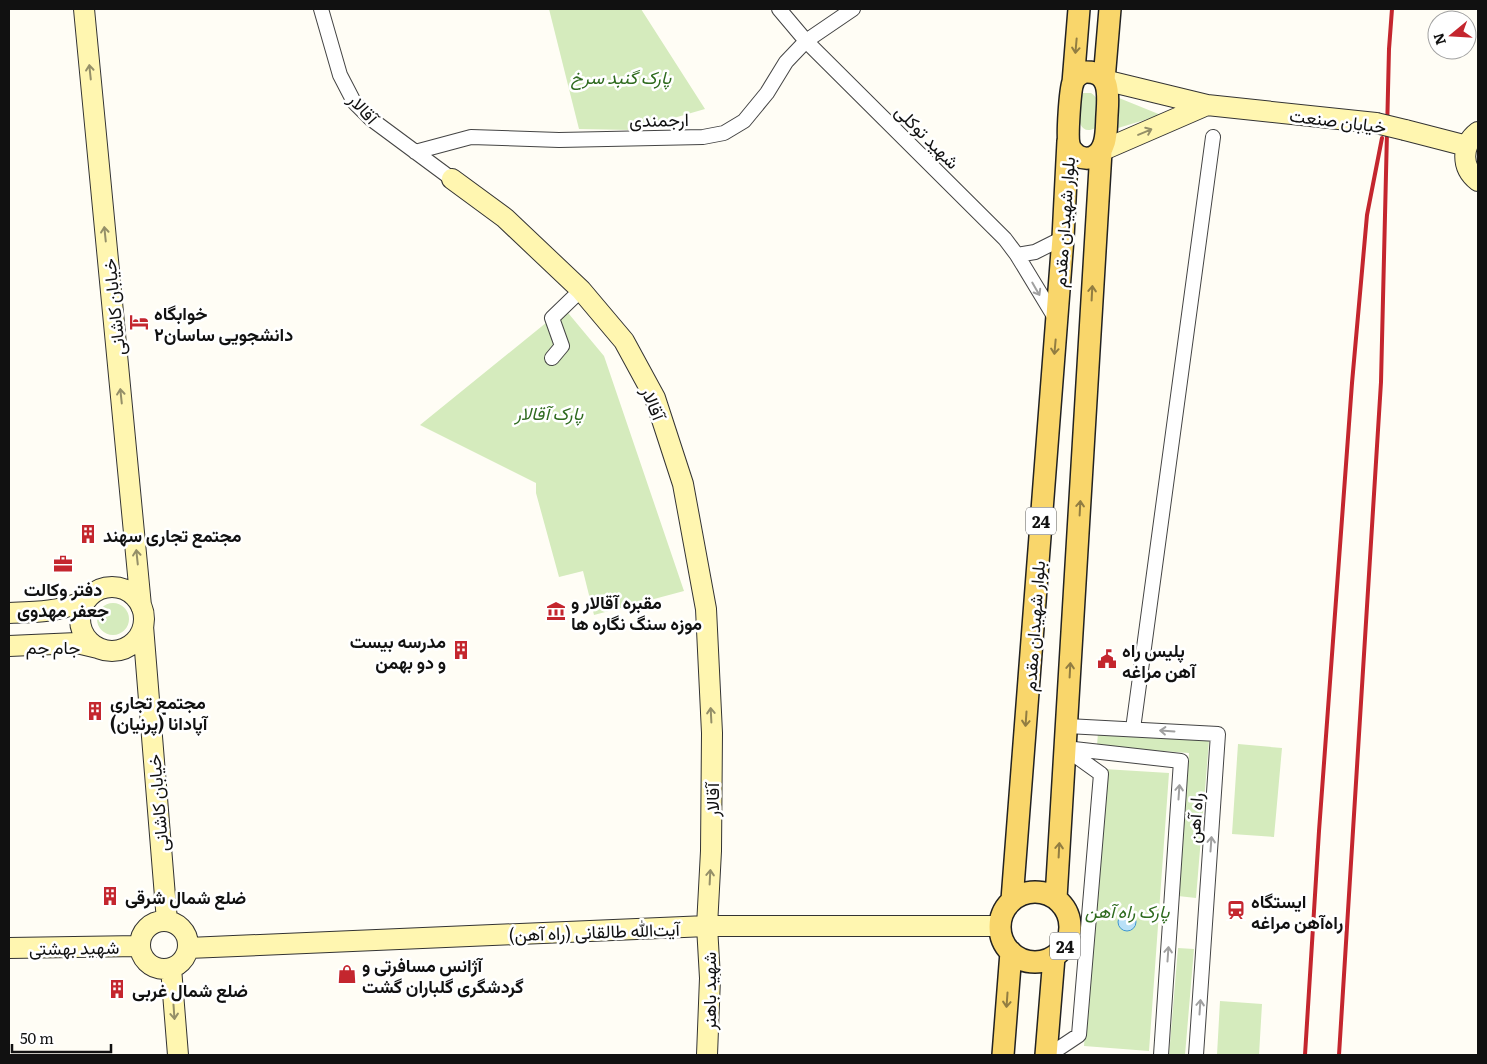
<svg xmlns="http://www.w3.org/2000/svg" width="1487" height="1064" viewBox="0 0 1487 1064" font-family="Literata,Vazirmatn,serif">
<rect width="100%" height="100%" fill="#fffdf5"/>
<path fill="#d5ebbd" d="M 549,9 L 641,9 L 705,109 L 632,130 L 579,129 Z
M 1083,93 L 1091,93 C 1103,101 1098,114 1097,127 C 1075,141 1076,104 1083,93 Z
M 1119,98 L 1161,115 L 1118,128 Z
M 559,302 L 604,356 L 684,591 L 594,615 L 583,571 L 559,577 L 536,493 L 536,483 L 420,425 L 552,318 Z
M97 619a16 16 0 1 1 32 0a16 16 0 1 1-32 0Z
M 1098,732 L 1209,741 L 1196,898 L 1178,896 L 1189,753 L 1097,746 Z
M 1238,744 L 1282,748 L 1274,837 L 1232,834 Z
M 1104,769 L 1169,773 L 1149,1051 L 1084,1046 Z
M 1178,948 L 1194,949 L 1185,1055 L 1169,1055 Z
M 1220,1001 L 1262,1004 L 1259,1055 L 1217,1055 Z"/>
<path fill="#b9e0f7" stroke="#3f96cf" d="M1118 922a9 9 0 1 1 18 0a9 9 0 1 1-18 0Z"/>
<g fill="none" stroke-linecap="round" stroke-linejoin="round">
<g stroke="#444" stroke-width="16">
<path id="street" d="M 321,9 L 340,75 L 354,102 L 371,119 L 452,179
M 779,9 L 806,41 L 1005,239 L 1017,255 L 1057,321
M 415,152 L 471,137 L 559,140 L 703,137 L 724,133 L 744,121 L 767,93 L 786,62 L 806,41 L 853,9
M 1017,255 L 1035,252 L 1063,238
M 552,358 L 562,346 L 552,318 L 581,290
M 1067,726 L 1218,734 L 1196,1055
M 1133,729 L 1213,137
M 1065,748 L 1181,761 L 1161,1055
M 1049,1055 L 1079,1035 L 1101,774 L 1066,749"/>
</g>
<g stroke="#333" stroke-width="22">
<path id="secondary" d="M 84,9 L 141,606
M 1207,105 L 1376,123
M 1405,130 L 1467,146
M 1478,132 C 1461,145 1461,168 1478,181
M 1101,151 L 1207,105 L 1104,80
M 452,179 L 505,218 L 581,290 L 624,341 L 655,398 L 683,484 L 706,609 L 712,733 L 711,851 L 707,926 L 710,978 L 707,1055
M80 619a32 32 0 1 1 64 0a32 32 0 1 1-64 0Z
M 9,613 C 39,612 56,612 85,601
M 143,626 L 167,921
M 9,646 L 77,643 L 98,648
M140 945a24 24 0 1 1 48 0a24 24 0 1 1-48 0Z
M 9,948 L 139,946
M 188,948 L 707,926 L 1000,926
M 171,968 L 178,1055"/>
</g>
<g stroke="#222" stroke-width="24">
<path id="primary" d="M 1084,72 C 1112,70 1108,97 1107,115 C 1106,129 1108,150 1093,157 C 1088,159 1082,158 1078,156 C 1074,153 1070,149 1069,144 C 1067,136 1070,90 1073,82 C 1075,77 1080,74 1084,72 Z
M 1104,80 L 1110,9
M 1073,83 L 1079,9
M1000 927a35 35 0 1 1 70 0a35 35 0 1 1-70 0Z
M 1056,898 L 1101,151
M 1012,900 L 1063,238 L 1068,141
M 1003,1055 L 1011,952
M 1046,1055 L 1054,957"/>
</g>
<use href="#street" stroke="#fff" stroke-width="14"/>
<use href="#secondary" stroke="#fff6b0" stroke-width="20"/>
<use href="#primary" stroke="#f9d66b" stroke-width="21"/>
<path stroke="#c4262e" stroke-width="4" d="M 1305,1055 L 1319,831 L 1352,383 L 1367,215 L 1382,138
M 1339,1055 L 1381,382 L 1389,49 L 1392,9"/>
<g stroke="#333" stroke-width="22" stroke-linecap="butt">
<path id="secondary-bridge" d="M 1376,123 L 1405,130"/>
</g>
<use href="#secondary-bridge" stroke="#fff6b0" stroke-width="20"/>
</g>
<defs><path id="oneway-shaft" d="M-6 0H5M1.5-3L5.5 0L1.5 3" fill="none" stroke-width="1.6" stroke-linecap="round" stroke-linejoin="round" transform="scale(1.25)"/></defs>
<g stroke="#917d42">
<use href="#oneway-shaft" transform="translate(1076 46) rotate(95)"/>
<use href="#oneway-shaft" transform="translate(1092 293) rotate(-87)"/>
<use href="#oneway-shaft" transform="translate(1055 347) rotate(95)"/>
<use href="#oneway-shaft" transform="translate(1080 508) rotate(-87)"/>
<use href="#oneway-shaft" transform="translate(1070 670) rotate(-87)"/>
<use href="#oneway-shaft" transform="translate(1026 719) rotate(94)"/>
<use href="#oneway-shaft" transform="translate(1059 850) rotate(-87)"/>
<use href="#oneway-shaft" transform="translate(1007 1000) rotate(94)"/>
</g>
<g stroke="#948f68">
<use href="#oneway-shaft" transform="translate(90 72) rotate(-96)"/>
<use href="#oneway-shaft" transform="translate(1145 132) rotate(-23)"/>
<use href="#oneway-shaft" transform="translate(105 234) rotate(-96)"/>
<use href="#oneway-shaft" transform="translate(121 396) rotate(-96)"/>
<use href="#oneway-shaft" transform="translate(137 557) rotate(-96)"/>
<use href="#oneway-shaft" transform="translate(711 715) rotate(-93)"/>
<use href="#oneway-shaft" transform="translate(710 877) rotate(-87)"/>
<use href="#oneway-shaft" transform="translate(174 1012) rotate(86)"/>
</g>
<g stroke="#a0a0a0">
<use href="#oneway-shaft" transform="translate(1036 289) rotate(60)"/>
<use href="#oneway-shaft" transform="translate(1167 731) rotate(-176)"/>
<use href="#oneway-shaft" transform="translate(1179 792) rotate(-86)"/>
<use href="#oneway-shaft" transform="translate(1211 844) rotate(-86)"/>
<use href="#oneway-shaft" transform="translate(1168 954) rotate(-86)"/>
<use href="#oneway-shaft" transform="translate(1200 1007) rotate(-86)"/>
</g>
<defs>
<g id="hotel-bare" transform="scale(1.5)"><path d="M-6-4.5h1.5V1H6V5H4.5V3h-9V5H-6ZM-4 0a1.8 1.8 0 1 1 3.6 0ZM.5 0V-2.5h3Q6-2.5 6 0Z" fill="#c4262e" stroke="#fff" stroke-width="2.5" paint-order="stroke"/></g>
<g id="building-bare" transform="scale(1.5)"><path d="M-4-6H4V6H1V3H-1V6H-4ZM-2.5-4.3h1.7v1.8h-1.7ZM.8-4.3h1.7v1.8H.8ZM-2.5-1h1.7V.8h-1.7ZM.8-1h1.7V.8H.8Z" fill="#c4262e" stroke="#fff" stroke-width="2.5" paint-order="stroke"/></g>
<g id="office-bare" transform="scale(1.5)"><path d="M-6-3h4V-5.5h4V-3h4V5H-6ZM-1-4.5V-3h2v-1.5ZM-6 0V1H6V0Z" fill="#c4262e" stroke="#fff" stroke-width="2.5" paint-order="stroke"/></g>
<g id="museum-bare" transform="scale(1.5)"><path d="M0-6L6-3V-2H-6V-3ZM-5-1h2V3h-2ZM-1-1h2V3h-2ZM3-1h2V3H3ZM-6 4H6V6H-6Z" fill="#c4262e" stroke="#fff" stroke-width="2.5" paint-order="stroke"/></g>
<g id="civic-bare" transform="scale(1.5)"><path d="M-.6-6.5H3V-4.5H.6V-3L4-1V1h2V6H-6V1h2V-1L-.6-3ZM-1.2 2.5V6h2.4V2.5Z" fill="#c4262e" stroke="#fff" stroke-width="2.5" paint-order="stroke"/></g>
<g id="station-bare" transform="scale(1.5)"><path d="M-3-6H3Q5-6 5-4V2Q5 4 3 4L4.5 6H3L1.5 4h-3L-3 6H-4.5L-3 4Q-5 4-5 2V-4Q-5-6-3-6ZM-3.5-4v3h7v-3ZM-3.5 1v1.5H-2V1ZM2 1v1.5H3.5V1Z" fill="#c4262e" stroke="#fff" stroke-width="2.5" paint-order="stroke"/></g>
<g id="shop-bare" transform="scale(1.5)"><path d="M-5-2.5h2.3a2.7 3.5 0 0 1 5.4 0H5L5.5 6h-11ZM-1.5-2.5h3a1.5 2.3 0 0 0-3 0Z" fill="#c4262e" stroke="#fff" stroke-width="2.5" paint-order="stroke"/></g>
</defs>
<g fill-rule="evenodd">
<use href="#hotel-bare" x="139" y="322"/>
<use href="#building-bare" x="88" y="534"/>
<use href="#office-bare" x="63" y="564"/>
<use href="#museum-bare" x="556" y="611"/>
<use href="#building-bare" x="461" y="650"/>
<use href="#civic-bare" x="1107" y="659"/>
<use href="#building-bare" x="95" y="711"/>
<use href="#building-bare" x="110" y="896"/>
<use href="#station-bare" x="1236" y="910"/>
<use href="#shop-bare" x="347" y="974"/>
<use href="#building-bare" x="117" y="989"/>
</g>
<g text-anchor="middle" dominant-baseline="central" stroke-width="5" stroke-linejoin="round" paint-order="stroke">
<g fill="#fff" stroke="#585858" stroke-width="1">
<rect x="1026" y="507.5" width="30" height="27" rx="4"/>
<rect x="1050" y="932.5" width="30" height="27" rx="4"/>
</g>
<g font-size="16" font-weight="bold" fill="#111">
<text x="1041" y="521">24</text>
<text x="1065" y="946">24</text>
</g>
<g font-size="18" font-style="italic" fill="#2f6b1f" stroke="#fff">
<text x="621" y="76">پارک گنبد سرخ</text>
<text x="549" y="412">پارک آقالار</text>
<text x="1127" y="910">پارک راه آهن</text>
</g>
<g font-size="18" fill="#111" stroke="#fff">
<text transform="translate(364 108) rotate(48)">آقالار</text>
<text transform="translate(659 119) rotate(-1)">ارجمندی</text>
<text transform="translate(1338 120) rotate(7)">خیابان صنعت</text>
<text transform="translate(928 136) rotate(45)">شهید توکلی</text>
<text transform="translate(1063 222) rotate(-86)">بلوار شهیدان مقدم</text>
<text transform="translate(113 307) rotate(-96)">خیابان کاشانی</text>
<text transform="translate(654 403) rotate(68)">آقالار</text>
<text transform="translate(1033 626) rotate(-86)">بلوار شهیدان مقدم</text>
<text x="53" y="646">جام جم</text>
<text transform="translate(711 800) rotate(-90)">آقالار</text>
<text transform="translate(157 803) rotate(-95)">خیابان کاشانی</text>
<text transform="translate(1194 818) rotate(-86)">راه آهن</text>
<text transform="translate(594 931) rotate(-2)">(راه آهن) آیت‌الله طالقانی</text>
<text transform="translate(74 947) rotate(-1)">شهید بهشتی</text>
<text transform="translate(708 991) rotate(-90)">شهید باهنر</text>
</g>
<g font-size="18" font-weight="bold" fill="#111" stroke="#fff" text-anchor="start">
<text x="154" y="312">خوابگاه<tspan x="154" dy="21">دانشجویی ساسان۲</tspan></text>
<text x="103" y="534">مجتمع تجاری سهند</text>
<text x="63" y="588" text-anchor="middle">دفتر وکالت<tspan x="63" dy="21">جعفر مهدوی</tspan></text>
<text x="571" y="601">مقبره آقالار و<tspan x="571" dy="21">موزه سنگ نگاره ها</tspan></text>
<text x="446" y="640" text-anchor="end">مدرسه بیست<tspan x="446" dy="21">و دو بهمن</tspan></text>
<text x="1122" y="649">پلیس راه<tspan x="1122" dy="21">آهن مراغه</tspan></text>
<text x="110" y="701">مجتمع تجاری<tspan x="110" dy="21">آپادانا (پرنیان)</tspan></text>
<text x="125" y="896">ضلع شمال شرقی</text>
<text x="1251" y="900">ایستگاه<tspan x="1251" dy="21">راه‌آهن مراغه</tspan></text>
<text x="362" y="964">آژانس مسافرتی و<tspan x="362" dy="21">گردشگری گلباران گشت</tspan></text>
<text x="132" y="989">ضلع شمال غربی</text>
</g>
</g>
<rect width="1487" height="1064" fill="none" stroke="#111111" stroke-width="20"/>
<g transform="translate(1452 35) rotate(252)"><circle r="24" fill="#ffffff" stroke="#a0a0a0"/>
<path d="M0-4L9 19L0 12L-9 19Z" fill="#c4262e"/>
<text y="-8" font-size="14" font-weight="bold" text-anchor="middle" fill="#111111">N</text>
</g>
<path d="M12 1044v8h99v-8" fill="none" stroke="#111111" stroke-width="2.5"/>
<text x="20" y="1044" font-size="15" fill="#111111" stroke="#ffffff" stroke-width="4" paint-order="stroke">50 m</text>
</svg>
